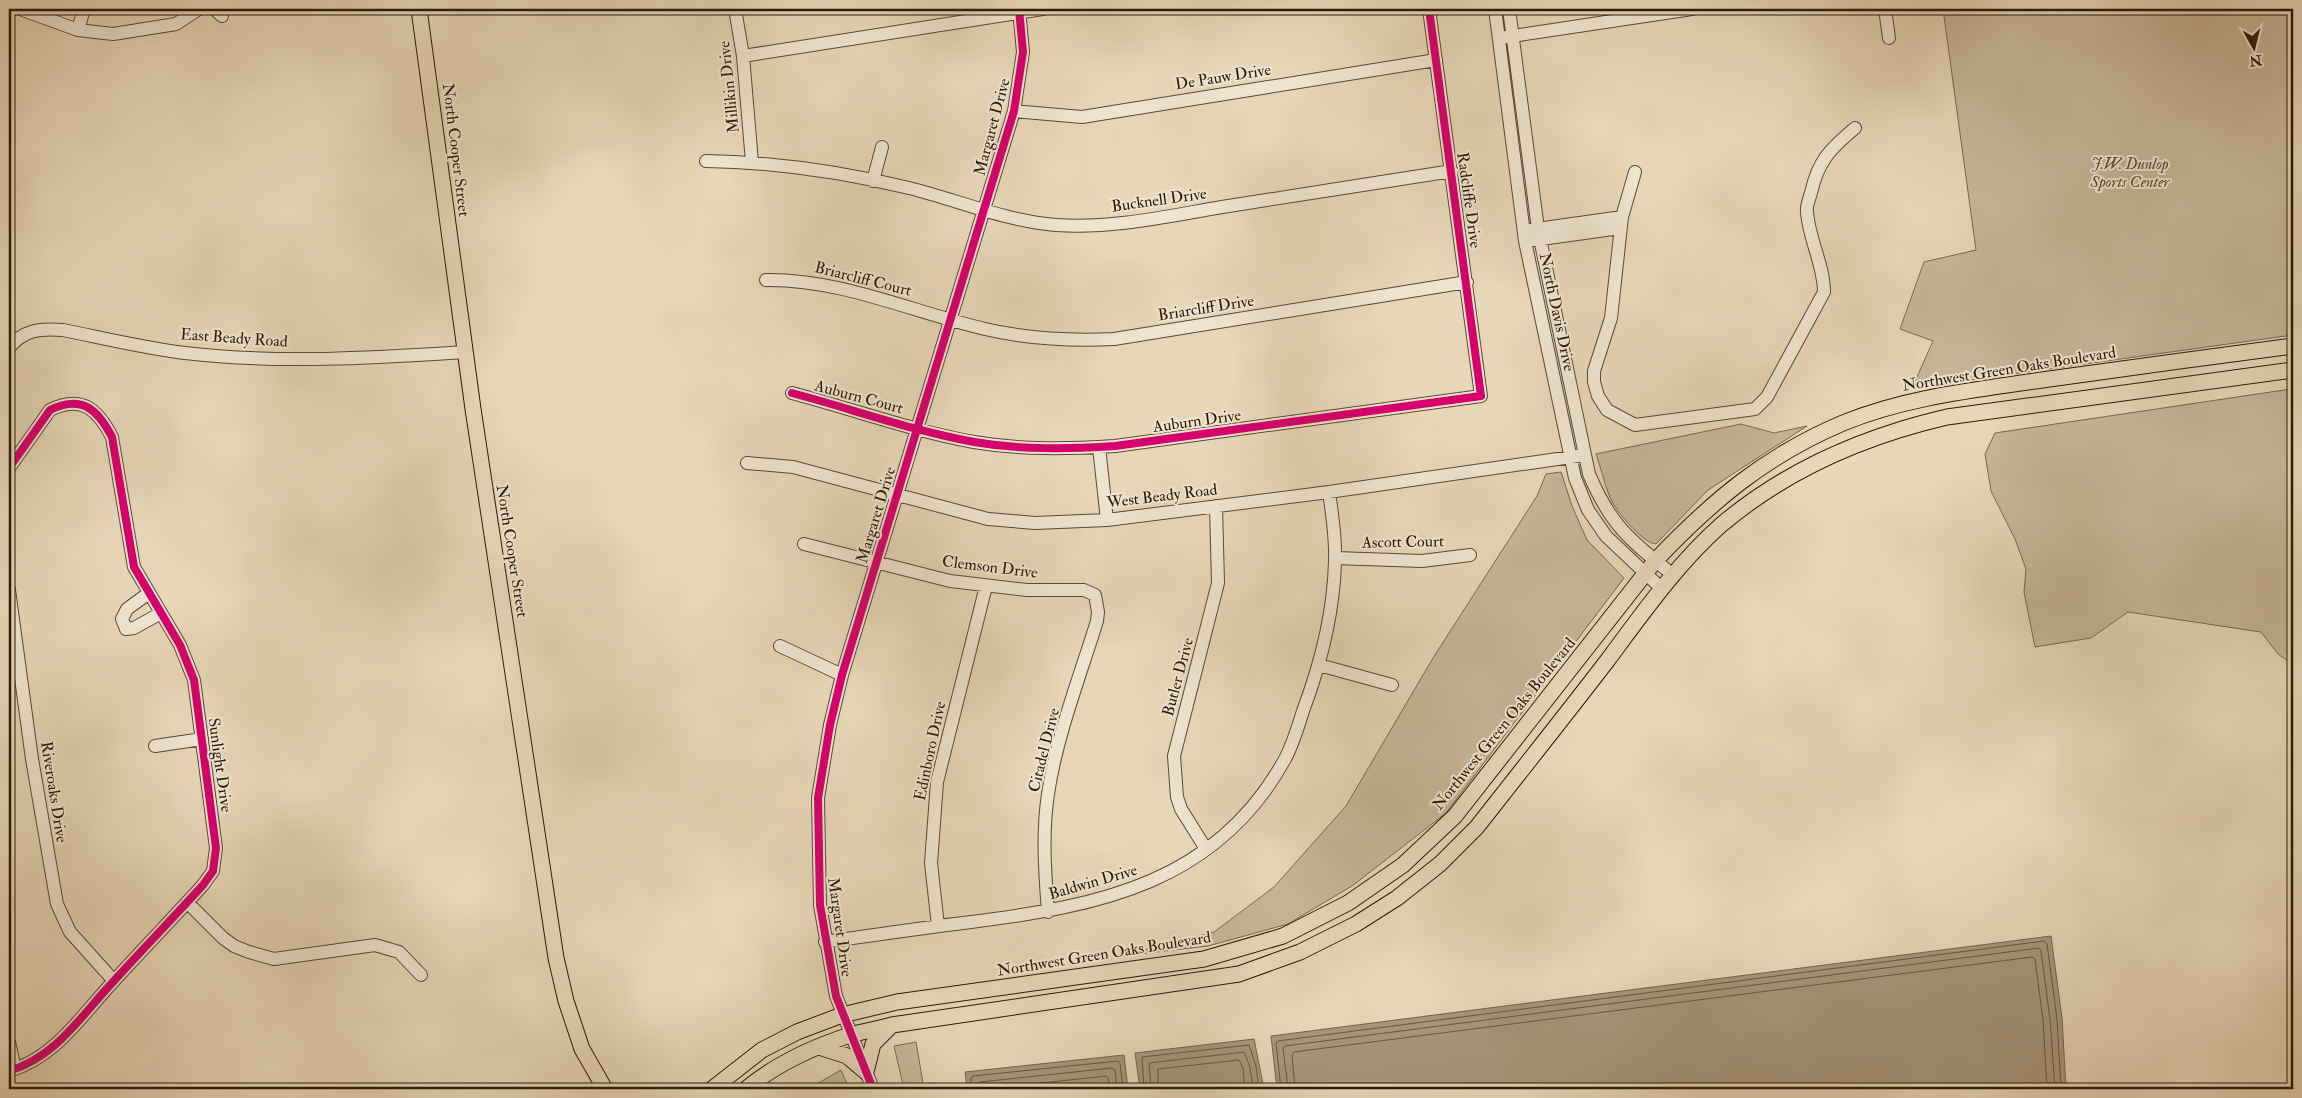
<svg xmlns="http://www.w3.org/2000/svg" width="2302" height="1098" viewBox="0 0 2302 1098" font-family="'IM FELL Double Pica',serif">
<rect width="100%" height="100%" fill="#e7d6b7"/>
<filter id="stains"><feTurbulence type="fractalNoise" baseFrequency=".004" numOctaves="4"/><feColorMatrix values="0 0 0 0 .2 0 0 0 0 .09 0 0 0 0 .02 0 0 0 .5 -.17"/></filter>
<radialGradient id="worn" r=".72"><stop offset=".6" stop-color="#630" stop-opacity="0"/><stop offset="1" stop-color="#630" stop-opacity=".3"/></radialGradient>
<path fill="#c7b699" stroke="#786850" d="M 1943,9 L 2293,9 L 2293,335 L 1912,388 L 1933,341 L 1900,329 L 1924,262 L 1976,250 Z
M 2291,389 L 2293,399 L 2293,665 L 2278,654 L 2261,632 L 2128,612 L 2091,638 L 2035,647 L 2024,592 L 2026,569 L 2015,539 L 1991,491 L 1985,454 L 1995,433 Z
M 1741,424 L 1774,433 L 1807,426 L 1708,490 L 1656,544 C 1642,543 1614,509 1609,495 C 1604,482 1601,468 1596,454 Z
M 1561,472 L 1572,506 L 1587,540 L 1624,578 L 1446,813 L 1352,886 L 1288,924 L 1208,946 L 1121,956 L 1214,932 L 1274,887 L 1346,806 L 1433,658 L 1537,496 L 1546,474 Z
M 916,1042 L 924,1089 L 904,1089 L 894,1046 Z
M 841,1070 L 849,1089 L 808,1089 Z"/>
<path fill="#a6967c" stroke="#74654e" d="M 2051,936 L 2062,1018 L 2066,1089 L 1277,1089 L 1271,1036 Z
M 1254,1039 L 1264,1089 L 1140,1089 L 1135,1053 Z
M 1124,1055 L 1128,1089 L 967,1089 L 965,1072 Z"/>
<g fill="none" stroke-linecap="round" stroke-linejoin="round">
<path stroke="#685842" stroke-width="1" d="M 972,1089 L 971,1079 L 973,1076 L 1118,1061 L 1120,1063 L 1123,1089
M 978,1089 L 980,1082 L 1112,1068 L 1115,1070 L 1117,1089
M 986,1089 L 1106,1076 L 1108,1078 L 1110,1089
M 1144,1089 L 1142,1057 L 1249,1045 L 1256,1066 L 1259,1089
M 1151,1089 L 1149,1063 L 1244,1052 L 1250,1067 L 1253,1089
M 1158,1089 L 1158,1069 L 1239,1060 L 1243,1068 L 1245,1089
M 1281,1089 L 1276,1043 L 1278,1041 L 2044,941 L 2047,944 L 2057,1019 L 2061,1089
M 1288,1089 L 1283,1048 L 1285,1046 L 2039,948 L 2041,951 L 2050,1019 L 2055,1089
M 1295,1089 L 1292,1055 L 1294,1052 L 2032,957 L 2035,959 L 2043,1020 L 2047,1089"/>
<g stroke="#584a34" stroke-width="14">
<path id="minor" d="M 20,9 L 78,30 L 113,34 L 176,24 L 199,9
M 214,9 L 222,16
M 735,9 L 743,56 L 752,162
M 1495,9 L 1525,241 L 1575,478 L 1588,510 L 1606,536 L 1662,589
M 1509,9 L 1538,229 L 1589,474 C 1611,526 1630,540 1673,575
M 1885,9 L 1889,38
M 78,30 L 84,9
M 1506,37 L 1692,9
M 743,56 L 1043,9
M 1014,111 L 1082,117 L 1436,60
M 706,161 C 774,162 842,172 909,188 C 958,200 1005,221 1056,225 C 1112,229 1168,216 1222,207 C 1299,195 1375,183 1452,171
M 1635,172 L 1622,217 L 1611,318 L 1594,371 L 1594,382 L 1598,396 L 1607,410 L 1635,425 L 1755,409 L 1767,397 L 1824,292 C 1824,265 1809,240 1807,212 C 1806,207 1809,199 1811,193 C 1818,161 1830,149 1855,128
M 873,181 L 882,147
M 1530,230 L 1622,217
M 1534,240 L 1620,228
M 766,280 C 842,279 912,312 985,329 C 1028,339 1069,341 1114,339 L 1467,282
M 9,348 C 23,330 40,328 63,330 C 103,338 144,348 185,353 C 278,364 372,358 465,352
M 792,393 C 852,409 913,431 974,442 C 1021,450 1068,449 1115,446 L 1481,396 L 1429,9
M 1099,447 L 1107,520
M 747,463 L 793,467 L 988,519 L 1035,523 L 1107,520 L 1329,492 L 1585,455
M 9,468 L 50,410 C 82,394 98,410 112,437 L 134,567 L 180,645 L 194,680 L 216,848 L 213,871 L 203,885 C 173,918 142,950 112,983 C 81,1016 55,1058 9,1071
M 804,544 L 950,581 L 1027,590 L 1084,590 L 1095,595 L 1098,612 L 1097,621 C 1080,676 1056,738 1048,794 C 1042,833 1045,873 1048,912
M 1335,558 L 1422,561 L 1470,555
M 9,590 L 32,759 L 57,904 L 70,932 L 114,981
M 149,593 L 127,609 L 122,619 L 126,629 L 134,628 L 161,613
M 780,646 L 842,675
M 1319,665 L 1392,685
M 155,746 L 202,739
M 1206,849 L 1181,809 L 1177,797 L 1174,756 L 1218,583 L 1216,506
M 187,902 L 223,938 L 234,946 L 249,952 L 274,959 L 375,945 L 399,952 L 421,975
M 938,926 L 931,863 L 937,782 L 986,586
M 825,942 C 874,935 922,928 971,922 C 1099,906 1217,883 1285,759 C 1293,744 1298,727 1303,711 C 1321,663 1334,611 1335,560 C 1336,537 1332,514 1329,492
M 9,1042 L 15,1069
M 873,1089 L 836,996 L 820,905 L 818,798 L 830,725 L 842,675 L 1014,111 L 1023,52 L 1019,9"/>
</g>
<g stroke="#291b08" stroke-width="17">
<path id="major" d="M 419,9 L 473,409 L 556,958 L 566,1001 L 582,1049 L 605,1089
M 819,1047 L 847,1056 L 866,1072
M 866,1072 L 873,1044 L 890,1027
M 712,1089 L 762,1050 L 797,1032 L 842,1015 L 897,1002 L 1204,959 L 1283,936 L 1348,903 L 1403,865 L 1455,816 L 1655,561 C 1712,501 1765,456 1843,423 C 1906,397 1975,390 2042,380 C 2126,368 2209,357 2293,346
M 746,1089 C 776,1064 813,1047 850,1035 C 864,1031 878,1029 892,1025 L 1239,974 L 1300,952 L 1356,924 L 1397,898 L 1440,864 L 1477,827 C 1520,772 1564,717 1607,661 C 1642,614 1677,564 1721,525 C 1786,470 1865,436 1947,417 L 2293,370"/>
</g>
<use href="#minor" stroke="#efe4d0" stroke-width="12"/>
<use href="#major" stroke="#e7d6b7" stroke-width="15"/>
<g stroke="#efe4d0" stroke-width="11">
<path id="cycleway" d="M 792,393 C 852,409 913,431 974,442 C 1021,450 1068,449 1115,446 L 1481,396 L 1429,9
M 9,468 L 50,410 C 82,394 98,410 112,437 L 134,567 L 180,645 L 194,680 L 216,848 L 213,871 L 203,885 C 173,918 142,950 112,983 C 81,1016 55,1058 9,1071
M 873,1089 L 836,996 L 820,905 L 818,798 L 830,725 L 842,675 L 1014,111 L 1023,52 L 1019,9"/>
</g>
<use href="#cycleway" stroke="#d6006c" stroke-width="8"/>
</g>
<g text-anchor="middle" dominant-baseline="central" stroke-width="4" stroke-linejoin="round" paint-order="stroke">
<g font-size="16" fill="#291b08" stroke="#efe4d0">
<text transform="translate(1223 77) rotate(-9)">De Pauw Drive</text>
<text transform="translate(729 87) rotate(-96)">Millikin Drive</text>
<text transform="translate(992 127) rotate(-75)">Margaret Drive</text>
<text transform="translate(456 150) rotate(83)">North Cooper Street</text>
<text transform="translate(1159 200) rotate(-8)">Bucknell Drive</text>
<text transform="translate(1469 200) rotate(82)">Radcliffe Drive</text>
<text transform="translate(863 279) rotate(14)">Briarcliff Court</text>
<text transform="translate(1206 308) rotate(-9)">Briarcliff Drive</text>
<text transform="translate(1557 312) rotate(78)">North Davis Drive</text>
<text transform="translate(234 338) rotate(4)">East Beady Road</text>
<text transform="translate(2009 369) rotate(-9)">Northwest Green Oaks Boulevard</text>
<text transform="translate(859 397) rotate(15)">Auburn Court</text>
<text transform="translate(1197 421) rotate(-8)">Auburn Drive</text>
<text transform="translate(1162 496) rotate(-7)">West Beady Road</text>
<text transform="translate(876 515) rotate(-73)">Margaret Drive</text>
<text transform="translate(1403 542) rotate(-1)">Ascott Court</text>
<text transform="translate(512 551) rotate(81)">North Cooper Street</text>
<text transform="translate(990 567) rotate(7)">Clemson Drive</text>
<text transform="translate(1178 677) rotate(-75)">Butler Drive</text>
<text transform="translate(1504 724) rotate(-51)">Northwest Green Oaks Boulevard</text>
<text transform="translate(1044 750) rotate(-76)">Citadel Drive</text>
<text transform="translate(930 751) rotate(-78)">Edinboro Drive</text>
<text transform="translate(220 765) rotate(82)">Sunlight Drive</text>
<text transform="translate(54 792) rotate(81)">Riveroaks Drive</text>
<text transform="translate(1093 882) rotate(-16)">Baldwin Drive</text>
<text transform="translate(840 927) rotate(82)">Margaret Drive</text>
<text transform="translate(1104 954) rotate(-9)">Northwest Green Oaks Boulevard</text>
</g>
<g font-size="16" font-style="italic" fill="#584a34" stroke="#efe4d0">
<text x="2130" y="164">J.W. Dunlop<tspan x="2130" dy="18">Sports Center</tspan></text>
</g>
</g>
<rect width="2302" height="1098" fill="none" stroke="#e7d6b7" stroke-width="30"/>
<rect x="10" y="10" width="2282" height="1078" fill="none" stroke="#291b08" stroke-width="2.5"/>
<rect x="15" y="15" width="2272" height="1068" fill="none" stroke="#291b08"/>
<g transform="translate(2254 48) rotate(172)" stroke="#efe4d0" stroke-width="4" paint-order="stroke">
<path d="M0-4L9 19L0 12L-9 19Z" fill="#291b08"/>
<text y="-8" font-size="14" font-weight="bold" text-anchor="middle" fill="#291b08">N</text>
</g>
<rect width="100%" height="100%" filter="url(#stains)"/>
<rect width="100%" height="100%" fill="url(#worn)"/>
</svg>
